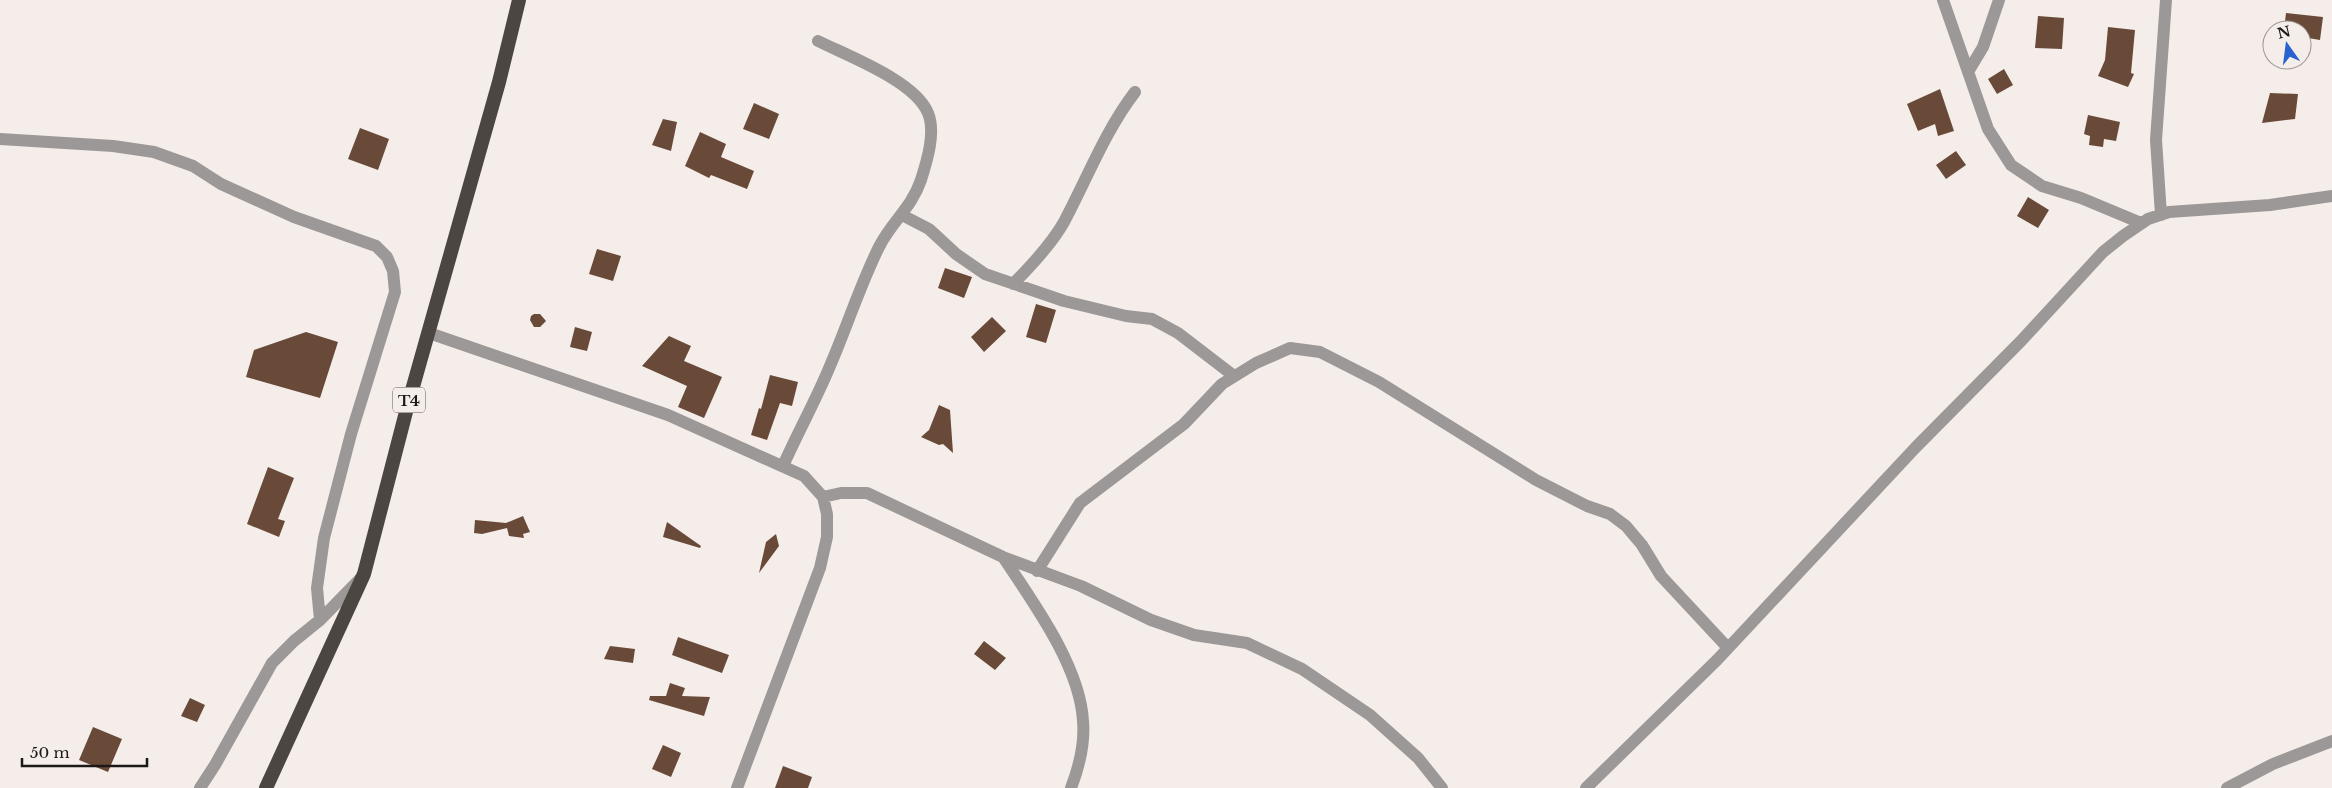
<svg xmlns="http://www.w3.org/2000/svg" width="2332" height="788" viewBox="0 0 2332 788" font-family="'Libre Baskerville',serif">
<rect width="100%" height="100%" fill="#f5ede9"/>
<path fill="#694a38" d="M 2286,13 L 2323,17 L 2320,40 L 2302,37 L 2302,30 L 2284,30 Z
M 2038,16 L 2064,18 L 2062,49 L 2035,48 Z
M 2108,27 L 2135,30 L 2131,73 L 2134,74 L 2128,87 L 2098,76 L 2105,60 Z
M 2004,69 L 2013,85 L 1997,94 L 1988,79 Z
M 1940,89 L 1954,131 L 1938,136 L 1935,124 L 1918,131 L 1907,104 Z
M 2270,93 L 2298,94 L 2295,119 L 2262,123 Z
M 754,103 L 779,114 L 769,139 L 743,129 Z
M 2088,115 L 2120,122 L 2116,141 L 2104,139 L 2103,147 L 2089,145 L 2090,136 L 2084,134 Z
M 663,119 L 677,122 L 671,151 L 652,145 Z
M 360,128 L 389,139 L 378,170 L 348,159 Z
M 700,132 L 726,144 L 721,157 L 754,171 L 747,189 L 711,175 L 709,178 L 685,166 Z
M 1956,151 L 1966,165 L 1946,179 L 1936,165 Z
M 2028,197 L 2049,210 L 2038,228 L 2017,216 Z
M 597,249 L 621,256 L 613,281 L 589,274 Z
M 945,268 L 972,277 L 964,298 L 938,288 Z
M 1036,304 L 1056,310 L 1046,343 L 1026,337 Z
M 534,314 L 540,314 L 546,321 L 540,327 L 534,327 L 530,320 L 531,316 Z
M 992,317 L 1006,331 L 984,352 L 971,337 Z
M 575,327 L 592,332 L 587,351 L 570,347 Z
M 306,332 L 338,342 L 320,398 L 246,377 L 254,350 Z
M 669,336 L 691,346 L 684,361 L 722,377 L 704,418 L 678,407 L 687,386 L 642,366 Z
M 770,375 L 798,382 L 792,406 L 780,403 L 767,440 L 751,435 L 759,408 L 761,409 Z
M 939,405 L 950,410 L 953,453 L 943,444 L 939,445 L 921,437 L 929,430 Z
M 268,467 L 294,478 L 278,519 L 285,521 L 279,537 L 247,524 Z
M 523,516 L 530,532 L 523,534 L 524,538 L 509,536 L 507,528 L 482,534 L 474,533 L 475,520 L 506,523 Z
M 667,522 L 701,546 L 700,548 L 663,537 Z
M 776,534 L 779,546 L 759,573 L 766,542 Z
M 678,637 L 729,655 L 722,673 L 672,655 Z
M 984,641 L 1006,658 L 995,670 L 974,654 Z
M 610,646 L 635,649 L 633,663 L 604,659 Z
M 670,683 L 685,688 L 682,696 L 710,697 L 704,716 L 649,700 L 650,696 L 666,696 Z
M 190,698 L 205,705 L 197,722 L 181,716 Z
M 93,727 L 122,739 L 108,772 L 79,760 Z
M 663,745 L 681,753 L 671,777 L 652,769 Z
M 783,766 L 812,777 L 808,788 L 775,788 Z"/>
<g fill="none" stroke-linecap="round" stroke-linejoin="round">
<path stroke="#9c9897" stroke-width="12" d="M 1943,0 L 1988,129 L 2011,165 L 2042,186 L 2081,198 L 2141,223
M 1968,72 L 1983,47 L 1999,0
M 0,139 L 113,146 L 154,152 L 193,166 L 221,184 L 294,217 L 376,246 L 387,257 L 393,271 L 395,292 L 351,434 L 324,538 L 317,588 L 320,620
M 902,215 L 929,229 L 956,254 L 985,274 L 1064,301 L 1126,316 L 1152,319 L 1178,333 L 1234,376
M 2161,215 L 2156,140 L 2166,0
M 1013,284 C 1031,266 1051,245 1064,222 C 1087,179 1105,131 1135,92
M 429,333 L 668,415 L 804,476 L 823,497 L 827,514 L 827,537 L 820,568 L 737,788
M 783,466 C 798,432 816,400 830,366 C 847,327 860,285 879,247 C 892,221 911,209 921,180 C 927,161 936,132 928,113 C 915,81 848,56 818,41
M 823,497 L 841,493 L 867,493 L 1003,557 L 1081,586 L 1151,620 L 1194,635 L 1247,643 L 1302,669 L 1370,715 L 1418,758 L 1442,788
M 1003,557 C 1033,602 1080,666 1083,721 C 1085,743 1079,767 1071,788
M 1037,571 L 1080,503 L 1184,424 L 1222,384 L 1256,363 L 1290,348 L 1320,352 L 1379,382 L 1536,480 L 1587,506 L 1610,514 L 1626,526 L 1642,545 L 1661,576 L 1728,648
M 200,788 L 215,765 L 272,663 L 294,641 L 320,620 L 361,578
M 1586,788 L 1717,660 L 1916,447 L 2021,341 L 2103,252 L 2123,236 L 2148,219 L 2169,212 L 2270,205 L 2332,196
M 2227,788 L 2273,764 L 2332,741"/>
<path stroke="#4c4643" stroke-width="14" d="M 266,788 L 364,574 L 407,408 L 499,82 L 519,0"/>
</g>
<g text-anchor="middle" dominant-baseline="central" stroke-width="5" stroke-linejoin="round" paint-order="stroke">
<rect fill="#f5ede9" stroke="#5c5856" stroke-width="1" x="393" y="387.5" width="32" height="25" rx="4"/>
<g font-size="15" font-weight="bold" fill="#1b1817">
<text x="409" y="400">T4</text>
</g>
</g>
<g transform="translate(2287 45) rotate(346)"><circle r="24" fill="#f5ede9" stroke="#9e9895"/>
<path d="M0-4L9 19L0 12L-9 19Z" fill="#2863d0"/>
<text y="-8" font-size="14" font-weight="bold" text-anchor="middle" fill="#1b1817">N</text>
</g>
<path d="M22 758v8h125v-8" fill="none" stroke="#1b1817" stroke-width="2.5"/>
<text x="30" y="758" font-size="15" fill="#1b1817" stroke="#f5ede9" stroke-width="4" paint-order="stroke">50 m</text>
</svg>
